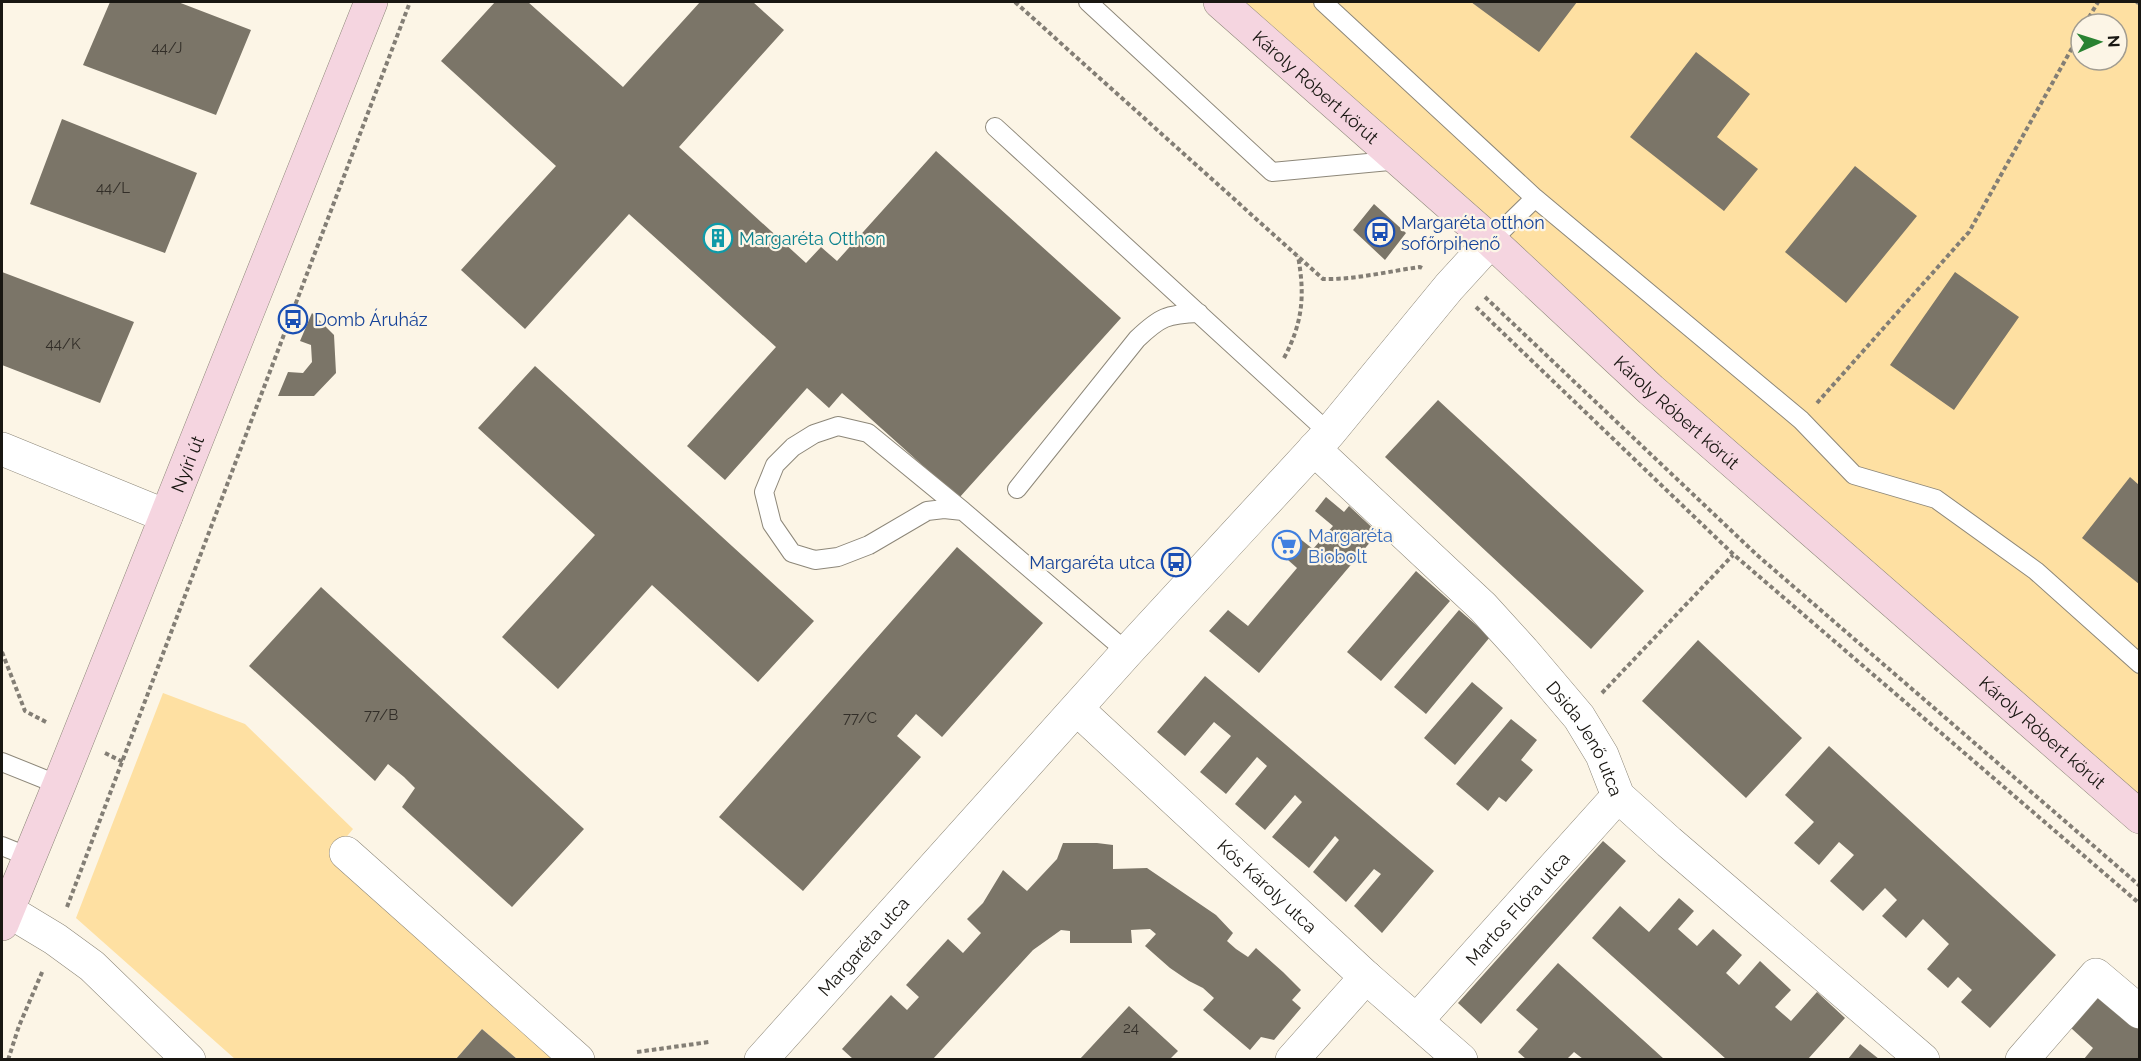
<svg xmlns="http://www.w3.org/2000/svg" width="2141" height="1061" viewBox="0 0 2141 1061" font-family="Raleway,sans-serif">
<rect width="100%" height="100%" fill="#fcf5e6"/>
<path fill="#fee0a2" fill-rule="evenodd" d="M 1220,2 L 2139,2 L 2139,817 ZM 2081,24 L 2117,24 L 2117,60 L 2081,60 Z
M 163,693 L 245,724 L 353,829 L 333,853 L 557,1059 L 517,1059 L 482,1029 L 456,1059 L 235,1059 L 76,918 Z"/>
<path fill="#7b7568" d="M 110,2 L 178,2 L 251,30 L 216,115 L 83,65 Z
M 495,2 L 528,2 L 623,87 L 700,2 L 753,2 L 784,30 L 679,147 L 806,263 L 821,247 L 837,261 L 936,151 L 1121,318 L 959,498 L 842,393 L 829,408 L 807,388 L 725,480 L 687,446 L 776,347 L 629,214 L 525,329 L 461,270 L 556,166 L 441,61 Z
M 1471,2 L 1577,2 L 1539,52 Z
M 1696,52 L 1750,94 L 1717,137 L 1758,169 L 1724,211 L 1630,137 Z
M 62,119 L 197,173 L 165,253 L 30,204 Z
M 1855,166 L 1917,216 L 1846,303 L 1785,252 Z
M 1374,204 L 1406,233 L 1385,260 L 1353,230 Z
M 2,272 L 134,322 L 100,403 L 2,365 Z
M 1955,272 L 2019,317 L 1954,410 L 1890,365 Z
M 312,313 L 334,335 L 336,373 L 314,396 L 278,396 L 288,372 L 303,373 L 312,362 L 311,345 L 300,341 Z
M 535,366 L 814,621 L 758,682 L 652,585 L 558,689 L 502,637 L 595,535 L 478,428 Z
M 1438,400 L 1644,591 L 1591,649 L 1385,457 Z
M 2130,477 L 2139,485 L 2139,584 L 2082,538 Z
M 1326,497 L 1344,512 L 1349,506 L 1378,533 L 1259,673 L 1209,631 L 1228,610 L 1248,626 L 1297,568 L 1279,552 L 1294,534 L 1313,549 L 1333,526 L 1315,511 Z
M 957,547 L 1043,623 L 942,737 L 916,714 L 897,736 L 921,757 L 803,891 L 719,817 Z
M 1416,571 L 1450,601 L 1381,681 L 1347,652 Z
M 321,587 L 584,829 L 512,907 L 402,807 L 415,788 L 404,777 L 388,764 L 375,781 L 249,666 Z
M 1459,610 L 1490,637 L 1426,714 L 1394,687 Z
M 1698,640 L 1802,738 L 1746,798 L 1642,701 Z
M 1205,676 L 1434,871 L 1382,933 L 1354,906 L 1381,874 L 1374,869 L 1346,902 L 1313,872 L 1339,840 L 1335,836 L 1309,868 L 1272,837 L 1302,802 L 1295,795 L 1265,830 L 1235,804 L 1267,766 L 1257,757 L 1226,794 L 1200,772 L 1231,736 L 1214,722 L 1185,756 L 1157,732 Z
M 1472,682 L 1503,708 L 1455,765 L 1424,738 Z
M 1511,719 L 1537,740 L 1521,760 L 1533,770 L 1506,802 L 1499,797 L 1488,811 L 1456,784 Z
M 1829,746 L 2056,955 L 1990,1028 L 1961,1002 L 1972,990 L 1958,977 L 1948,988 L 1927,969 L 1949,944 L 1923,919 L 1906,938 L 1882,916 L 1897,900 L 1885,888 L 1863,911 L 1830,881 L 1854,855 L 1839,842 L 1819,865 L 1794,843 L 1814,822 L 1785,795 Z
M 1603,841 L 1626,861 L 1481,1024 L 1458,1003 Z
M 1063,843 L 1097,843 L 1113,845 L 1113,869 L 1147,868 L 1216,915 L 1233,933 L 1227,941 L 1236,949 L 1248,957 L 1256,948 L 1283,972 L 1301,990 L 1292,1000 L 1301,1008 L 1274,1040 L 1261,1037 L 1250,1050 L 1203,1010 L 1214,998 L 1203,988 L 1189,981 L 1170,968 L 1145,946 L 1156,934 L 1150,929 L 1131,930 L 1132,943 L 1070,943 L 1070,931 L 1061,930 L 1033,950 L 933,1059 L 853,1059 L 842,1049 L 891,995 L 907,1010 L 919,997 L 906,985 L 948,939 L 963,953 L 981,933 L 967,919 L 983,903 L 1003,870 L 1027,891 L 1057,859 Z
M 1679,898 L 1694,911 L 1678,929 L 1697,946 L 1713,929 L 1742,955 L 1726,973 L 1739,985 L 1760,961 L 1791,990 L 1775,1007 L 1791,1021 L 1817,992 L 1845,1018 L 1808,1059 L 1726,1059 L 1592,938 L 1620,906 L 1649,932 Z
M 1558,963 L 1664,1059 L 1583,1059 L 1574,1052 L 1567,1059 L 1526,1059 L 1518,1052 L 1538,1029 L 1516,1010 Z
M 2102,992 L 2139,1025 L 2139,1059 L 2084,1059 L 2093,1048 L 2071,1028 Z
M 1129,1006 L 1178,1051 L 1170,1059 L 1080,1059 Z
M 482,1029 L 517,1059 L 456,1059 Z
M 1860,1044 L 1879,1059 L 1848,1059 Z"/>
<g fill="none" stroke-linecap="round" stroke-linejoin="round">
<g stroke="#8d8779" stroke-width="20">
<path id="lane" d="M 1088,2 L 1272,172 L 1400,160
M 1323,2 L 1535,198 L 1491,241
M 995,127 L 1329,433
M 1535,198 L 1801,420 L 1854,475 L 1936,499 L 2036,571 L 2140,664
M 1017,489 L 1137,339 C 1160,317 1167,314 1199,313
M 963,511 L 944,509 L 927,511 L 869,545 L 838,557 L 815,560 L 792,553 L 772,524 L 764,492 L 775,465 L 793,447 L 814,434 L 838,426 L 868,433 L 963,511 L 1127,652
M 2,762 L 59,785
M 2,846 L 29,857"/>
</g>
<g stroke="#8d8779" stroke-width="34">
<g id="street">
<path d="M 2,449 L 166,516"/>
<path id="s1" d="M 1314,449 L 1483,607 L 1523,651 L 1579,717 L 1602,755 L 1618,796 L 1669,842 L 1923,1060"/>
<path id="s2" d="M 1077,709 L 1366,977 L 1461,1060"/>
<path d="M 346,853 L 578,1060"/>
<path d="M 7,910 L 55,939 L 92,966 L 189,1060"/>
<path id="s3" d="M 1417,1020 L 1618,796"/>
<path id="s4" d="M 761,1060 L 1127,652 L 1329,433 L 1449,287 L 1491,241"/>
<path d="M 1292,1060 L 1366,977"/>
<path d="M 2022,1060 L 2096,975 L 2140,1012"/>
</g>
</g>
<g stroke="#8d8779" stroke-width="34">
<g id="secondary">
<path id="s5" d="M 1220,2 L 1491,241 L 1651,390 L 2140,817"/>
<path id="s6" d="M 2,924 L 59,785 L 371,2"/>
</g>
</g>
<path stroke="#837e75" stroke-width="4" stroke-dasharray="4.5 3" stroke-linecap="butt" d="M 1015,2 L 1323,279 C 1354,280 1390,271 1420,267 L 1422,268
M 2136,2 L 2140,3
M 2085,24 L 2098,2
M 1485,297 L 1757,555 L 2140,886
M 1476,307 L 1733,554 L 2140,904
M 1284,358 C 1303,322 1305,295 1298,256
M 1817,403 L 1969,232 L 2081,32
M 2,652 L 25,711 L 48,723
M 1602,693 L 1733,555
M 105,753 L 123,762
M 67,907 L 410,2
M 637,1052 L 709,1042
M 8,1060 L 19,1026 L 43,970"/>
<use href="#lane" stroke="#fff" stroke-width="18"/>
<use href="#street" stroke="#fff" stroke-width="33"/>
<use href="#secondary" stroke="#f5d5e0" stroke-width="33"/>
</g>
<defs>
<g id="bus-ring" transform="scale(1.5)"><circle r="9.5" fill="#fcf5e6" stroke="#1a4fb4" stroke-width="1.5"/><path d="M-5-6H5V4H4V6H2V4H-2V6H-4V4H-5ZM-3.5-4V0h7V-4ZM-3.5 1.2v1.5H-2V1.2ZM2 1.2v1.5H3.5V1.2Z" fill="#1a4fb4"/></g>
<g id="building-ring" transform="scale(1.5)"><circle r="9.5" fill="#fcf5e6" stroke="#0f9aa8" stroke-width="1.5"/><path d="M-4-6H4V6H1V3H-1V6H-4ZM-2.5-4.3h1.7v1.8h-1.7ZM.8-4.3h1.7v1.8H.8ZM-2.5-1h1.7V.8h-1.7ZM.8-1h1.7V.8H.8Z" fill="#0f9aa8"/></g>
<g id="supermarket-ring" transform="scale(1.5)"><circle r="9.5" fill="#fcf5e6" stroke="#3f7fe0" stroke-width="1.5"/><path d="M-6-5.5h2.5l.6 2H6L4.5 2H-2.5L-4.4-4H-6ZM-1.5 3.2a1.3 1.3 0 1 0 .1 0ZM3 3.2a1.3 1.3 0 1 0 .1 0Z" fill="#3f7fe0"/></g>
</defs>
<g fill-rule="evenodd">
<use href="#bus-ring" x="1380" y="232"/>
<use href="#building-ring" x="718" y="238"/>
<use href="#bus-ring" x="293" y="319"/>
<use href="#supermarket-ring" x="1287" y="545"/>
<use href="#bus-ring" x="1176" y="562"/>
</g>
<g text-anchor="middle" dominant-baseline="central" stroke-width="4.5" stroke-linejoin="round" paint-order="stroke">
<g font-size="15" fill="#322e28">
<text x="167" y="48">44/J</text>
<text x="113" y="188">44/L</text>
<text x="63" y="344">44/K</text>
<text x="381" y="715">77/B</text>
<text x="860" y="718">77/C</text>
<text x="1131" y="1028">24</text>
</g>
<g font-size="18" fill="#191712" stroke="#fcf5e6">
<text stroke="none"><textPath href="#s5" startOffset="128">Károly Róbert körút</textPath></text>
<text stroke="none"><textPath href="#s5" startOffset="614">Károly Róbert körút</textPath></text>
<text stroke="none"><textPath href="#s6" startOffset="496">Nyíri út</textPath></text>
<text stroke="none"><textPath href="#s5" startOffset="1100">Károly Róbert körút</textPath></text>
<text stroke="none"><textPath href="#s1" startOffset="399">Dsida Jenő utca</textPath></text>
<text stroke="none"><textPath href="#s2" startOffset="260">Kós Károly utca</textPath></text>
<text stroke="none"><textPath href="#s3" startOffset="150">Martos Flóra utca</textPath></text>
<text stroke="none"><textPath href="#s4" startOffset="153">Margaréta utca</textPath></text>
</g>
<g font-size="18" fill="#164399" stroke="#fcf5e6" text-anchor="start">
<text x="1401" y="222">Margaréta otthon<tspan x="1401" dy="21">sofőrpihenő</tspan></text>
<text x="314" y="319">Domb Áruház</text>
<text x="1155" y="562" text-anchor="end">Margaréta utca</text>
</g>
<g font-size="18" fill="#0d838f" stroke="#fcf5e6" text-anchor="start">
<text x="739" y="238">Margaréta Otthon</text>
</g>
<g font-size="18" fill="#366cbe" stroke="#fcf5e6" text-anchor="start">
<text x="1308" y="535">Margaréta<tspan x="1308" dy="21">Biobolt</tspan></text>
</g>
</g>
<rect width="2141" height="1061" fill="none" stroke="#191712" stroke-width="6"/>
<g transform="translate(2099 42) rotate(87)"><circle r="28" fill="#fcf5e6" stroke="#a19c91" stroke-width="1.5"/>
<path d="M0-4.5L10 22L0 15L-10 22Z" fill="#2a8231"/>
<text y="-9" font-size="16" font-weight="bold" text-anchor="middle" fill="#191712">N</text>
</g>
</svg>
